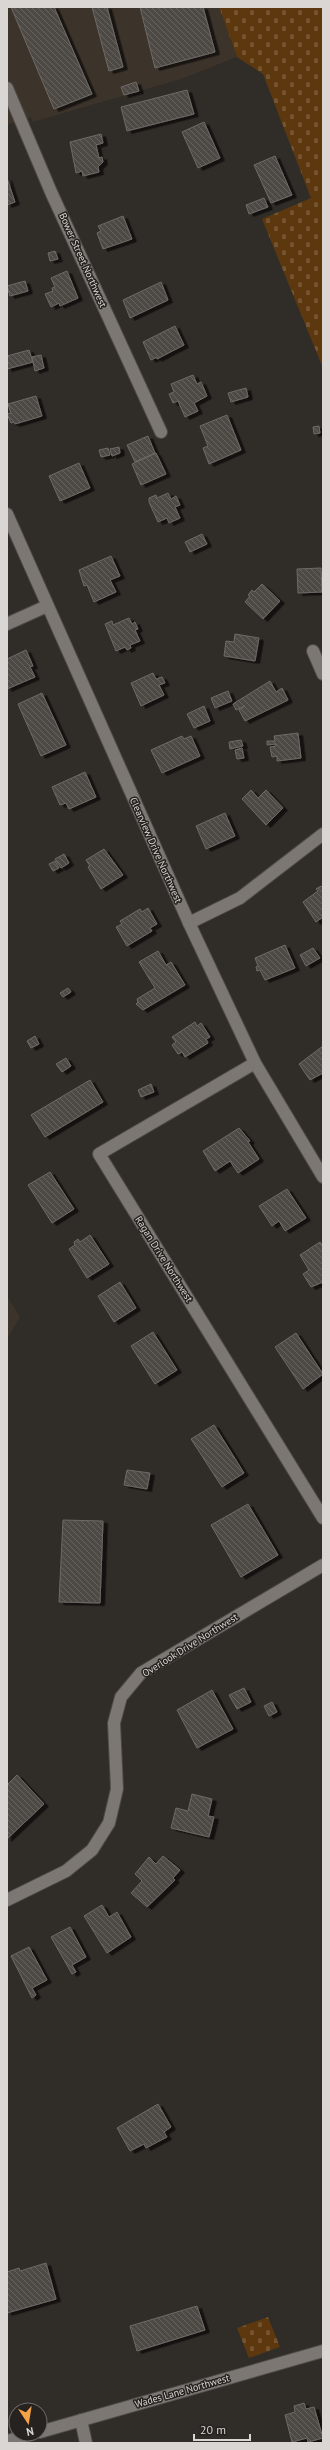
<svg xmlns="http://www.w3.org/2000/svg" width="330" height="2450" viewBox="0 0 330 2450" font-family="'PT Sans',sans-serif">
<defs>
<pattern id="cemetery-stones" width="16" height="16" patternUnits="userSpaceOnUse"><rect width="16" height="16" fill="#5d380e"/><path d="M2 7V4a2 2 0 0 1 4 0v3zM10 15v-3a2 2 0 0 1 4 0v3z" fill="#745430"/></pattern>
<pattern id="building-back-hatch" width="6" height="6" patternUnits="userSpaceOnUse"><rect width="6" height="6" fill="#4e4945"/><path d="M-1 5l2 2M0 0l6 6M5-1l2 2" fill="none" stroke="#67625f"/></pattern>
<filter id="shadow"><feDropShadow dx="4.5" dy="2.5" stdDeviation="0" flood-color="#0009"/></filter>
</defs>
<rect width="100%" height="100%" fill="#302c28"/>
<path fill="#3c332b" d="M 7,7 L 219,7 L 237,57 L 181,79 L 33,122 L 31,117 L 7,125 Z
M 7,1296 L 20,1317 L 7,1339 Z"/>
<path fill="url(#cemetery-stones)" d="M 219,7 L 323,7 L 323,368 L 262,219 L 311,198 L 263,74 L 237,57 Z
M 268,2317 L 280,2347 L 249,2358 L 237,2328 Z"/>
<path fill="url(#building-back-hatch)" stroke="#6e6a65" filter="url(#shadow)" d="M 11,7 L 54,7 L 92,94 L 54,109 Z
M 92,7 L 107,7 L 123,67 L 109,71 Z
M 140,7 L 203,7 L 215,52 L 155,68 Z
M 136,82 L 139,91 L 124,95 L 121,87 Z
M 187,90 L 194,114 L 127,131 L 121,107 Z
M 204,122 L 220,158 L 198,168 L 182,132 Z
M 101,134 L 103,143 L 96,145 L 99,158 L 102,157 L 103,162 L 98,167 L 99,172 L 83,176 L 82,171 L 76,173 L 70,142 Z
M 275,156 L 292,195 L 271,203 L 254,165 Z
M 7,178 L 15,202 L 7,205 Z
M 264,198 L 268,207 L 249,214 L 246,205 Z
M 123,216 L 132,239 L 103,249 L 97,233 L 101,231 L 98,226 Z
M 55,251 L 58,259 L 50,261 L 48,253 Z
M 67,271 L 78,298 L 60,306 L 59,303 L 51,307 L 45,294 L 53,291 L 52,288 L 55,287 L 51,278 Z
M 25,281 L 28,291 L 10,296 L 7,286 Z
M 161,282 L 168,300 L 130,318 L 123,300 Z
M 175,326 L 184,345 L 157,359 L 157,357 L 151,360 L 143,342 Z
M 29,350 L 33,362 L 7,369 L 7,356 Z
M 41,355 L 44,368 L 35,371 L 32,357 Z
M 193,375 L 197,384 L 201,382 L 207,396 L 194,403 L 198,411 L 185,417 L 178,401 L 173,403 L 169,394 L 174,392 L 171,384 Z
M 246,388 L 248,397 L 231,402 L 228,393 Z
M 36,396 L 42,416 L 15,424 L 14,422 L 11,423 L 7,414 L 11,413 L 8,404 Z
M 227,415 L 241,450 L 209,464 L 203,448 L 208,446 L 200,426 Z
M 319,426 L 320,433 L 314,434 L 313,427 Z
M 148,436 L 155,453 L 135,462 L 127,445 Z
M 119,447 L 120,453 L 112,456 L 110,449 Z
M 108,448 L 110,455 L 101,457 L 99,450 Z
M 156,453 L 166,474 L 141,485 L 132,464 Z
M 79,463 L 90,488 L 60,501 L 49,476 Z
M 168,493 L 171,499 L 176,496 L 180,505 L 175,507 L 180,518 L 169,523 L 167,518 L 158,522 L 149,502 L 149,498 L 156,495 L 157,498 Z
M 202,534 L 207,544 L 190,552 L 185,542 Z
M 111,556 L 120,576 L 110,580 L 116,592 L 94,602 L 87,585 L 84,586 L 79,570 Z
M 321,568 L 322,592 L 298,593 L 297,569 Z
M 262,584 L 280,601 L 263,619 L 245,602 L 250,596 L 248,595 L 252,590 L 254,592 Z
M 129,618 L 132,624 L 135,622 L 138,629 L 135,630 L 140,641 L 130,645 L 131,648 L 127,650 L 125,647 L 116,651 L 105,624 L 112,621 L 113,625 Z
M 235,634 L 259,638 L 255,661 L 224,656 L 226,641 L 234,642 Z
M 26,650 L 33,666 L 30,667 L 35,677 L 7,689 L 7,659 Z
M 153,673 L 156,679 L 162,677 L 165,683 L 159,685 L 164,695 L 141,706 L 131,683 Z
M 270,681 L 276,692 L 282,688 L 288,700 L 245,721 L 239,710 L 245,706 L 236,710 L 233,704 Z
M 228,691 L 232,701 L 215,708 L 211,698 Z
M 42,693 L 66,745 L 41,756 L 18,704 Z
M 204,706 L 210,721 L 194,728 L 187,714 Z
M 298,733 L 301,758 L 277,761 L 277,756 L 272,757 L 270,747 L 276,746 L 276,744 L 267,745 L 267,741 L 275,741 L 274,736 Z
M 182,736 L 184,739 L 191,736 L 200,756 L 162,773 L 151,750 Z
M 241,740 L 243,746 L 230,749 L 229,742 Z
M 242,748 L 244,758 L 237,759 L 235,750 Z
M 85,772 L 96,797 L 69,809 L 66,803 L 60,805 L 52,787 Z
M 251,790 L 258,798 L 266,790 L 283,808 L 266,825 L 242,799 Z
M 225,813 L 235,836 L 206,849 L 196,826 Z
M 104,849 L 123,875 L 101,889 L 88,867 L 90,866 L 86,860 Z
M 64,854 L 69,863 L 61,868 L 55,859 Z
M 55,861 L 59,868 L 53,871 L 49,864 Z
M 321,886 L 323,888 L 323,917 L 316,922 L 303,902 L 318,891 L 316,889 Z
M 148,908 L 157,924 L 150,928 L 152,931 L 127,946 L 116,927 L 122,924 L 120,921 L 140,909 L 142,912 Z
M 285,945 L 295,968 L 265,980 L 260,970 L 257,971 L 256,967 L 258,966 L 255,958 Z
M 313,948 L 320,958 L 306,966 L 300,955 Z
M 158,951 L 166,965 L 171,962 L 185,985 L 143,1010 L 136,1004 L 138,1002 L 137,999 L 155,988 L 139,962 Z
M 68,988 L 71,992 L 63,997 L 60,993 Z
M 195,1022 L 197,1026 L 201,1023 L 210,1037 L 206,1039 L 208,1043 L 185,1057 L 182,1052 L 178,1054 L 172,1045 L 176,1042 L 172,1037 Z
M 35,1036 L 39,1044 L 31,1048 L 27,1041 Z
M 323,1046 L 323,1073 L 310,1080 L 299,1064 Z
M 66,1058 L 71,1066 L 62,1072 L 56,1064 Z
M 90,1080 L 103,1102 L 45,1137 L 31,1115 Z
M 151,1084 L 154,1092 L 141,1097 L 138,1090 Z
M 239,1128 L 250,1141 L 248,1142 L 259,1159 L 238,1173 L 230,1161 L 215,1171 L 203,1151 Z
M 50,1172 L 74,1209 L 52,1223 L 28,1185 Z
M 287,1189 L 306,1218 L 285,1231 L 279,1221 L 272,1226 L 259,1206 Z
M 90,1235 L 109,1264 L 87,1278 L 69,1249 L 75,1245 L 74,1242 L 78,1239 L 80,1242 Z
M 320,1242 L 323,1246 L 323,1282 L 311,1287 L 303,1274 L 309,1270 L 300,1255 Z
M 120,1282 L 136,1308 L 114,1322 L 98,1296 Z
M 153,1332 L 177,1370 L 155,1384 L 131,1346 Z
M 296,1333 L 323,1374 L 303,1389 L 275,1347 Z
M 214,1425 L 244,1473 L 222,1487 L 191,1439 Z
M 127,1470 L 150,1473 L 147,1489 L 124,1485 Z
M 248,1504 L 278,1555 L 241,1577 L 211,1525 Z
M 63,1520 L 103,1521 L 100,1603 L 59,1602 Z
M 244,1688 L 251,1702 L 237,1709 L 229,1695 Z
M 212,1690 L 233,1729 L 197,1748 L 177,1710 Z
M 272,1702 L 277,1712 L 269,1716 L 264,1706 Z
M 17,1775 L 44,1804 L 7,1839 L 7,1785 Z
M 192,1794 L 212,1799 L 208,1816 L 214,1817 L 209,1837 L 171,1828 L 176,1808 L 188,1811 Z
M 163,1856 L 180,1870 L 173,1878 L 175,1880 L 147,1907 L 131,1893 L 142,1881 L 135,1874 L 149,1857 L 156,1864 Z
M 102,1905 L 109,1917 L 117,1912 L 131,1937 L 107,1953 L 84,1916 Z
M 70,1927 L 86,1957 L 72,1965 L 76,1972 L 72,1974 L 51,1937 Z
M 29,1947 L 47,1980 L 32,1988 L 36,1995 L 32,1998 L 11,1956 Z
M 158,2104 L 171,2127 L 164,2132 L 167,2137 L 146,2148 L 144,2144 L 130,2151 L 117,2128 Z
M 46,2263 L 56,2299 L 7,2313 L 7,2272 L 19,2268 L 20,2271 Z
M 197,2306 L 205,2330 L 137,2351 L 130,2326 Z
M 304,2403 L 306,2409 L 314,2407 L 323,2438 L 308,2442 L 307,2438 L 292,2442 L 285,2415 L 295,2412 L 294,2406 Z"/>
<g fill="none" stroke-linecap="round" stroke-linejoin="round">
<g stroke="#4e4a48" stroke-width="14">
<path id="street" d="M 7,88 L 51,192 L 161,432
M 7,624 L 47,606
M 313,651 L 323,674
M 189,923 L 240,898 L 323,834
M 255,1063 L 99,1154 L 323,1518
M 7,1900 L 66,1871 L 92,1850 L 109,1823 L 117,1789 L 114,1723 L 121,1697 L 141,1673 L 323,1565
M 81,2420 L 86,2443"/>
</g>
<g stroke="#4e4a48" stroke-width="14">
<path id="secondary" d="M 7,514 L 189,923 L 255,1063 L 323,1177
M 40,2432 L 323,2351
M 7,2441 L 32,2434"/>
</g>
<use href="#street" stroke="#7c7773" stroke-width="12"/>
<use href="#secondary" stroke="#7c7773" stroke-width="12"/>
</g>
<g text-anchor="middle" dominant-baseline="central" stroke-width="3" stroke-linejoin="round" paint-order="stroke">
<g font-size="10" fill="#d9d6d4" stroke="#26221f">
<text transform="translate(83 260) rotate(66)">Bower Street Northwest</text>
<text transform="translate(156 850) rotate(66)">Clearview Drive Northwest</text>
<text transform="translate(164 1259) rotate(58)">Ragan Drive Northwest</text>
<text transform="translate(190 1645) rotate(-32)">Overlook Drive Northwest</text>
<text transform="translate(182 2391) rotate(-16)">Wades Lane Northwest</text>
</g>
</g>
<rect width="330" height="2450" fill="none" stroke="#d9d6d4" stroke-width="16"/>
<g transform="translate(28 2422) rotate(168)"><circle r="19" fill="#26221f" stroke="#6e6a67"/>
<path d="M0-3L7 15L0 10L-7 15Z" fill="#f6a247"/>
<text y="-6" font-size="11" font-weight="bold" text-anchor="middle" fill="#d9d6d4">N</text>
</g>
<path d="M194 2434v6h56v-6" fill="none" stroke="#d9d6d4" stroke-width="2"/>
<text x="200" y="2434" font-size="12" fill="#d9d6d4" stroke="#26221f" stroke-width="3" paint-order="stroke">20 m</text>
</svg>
